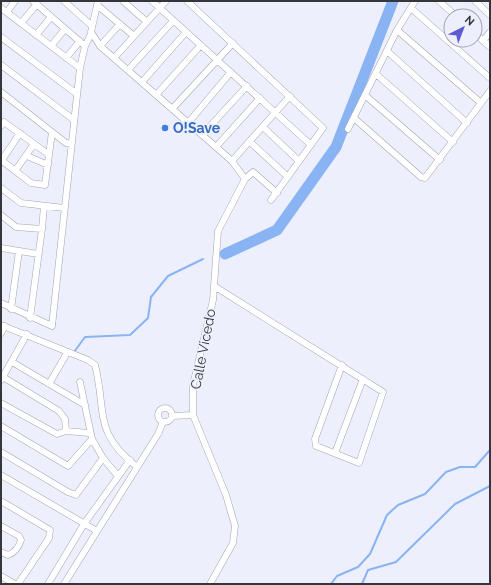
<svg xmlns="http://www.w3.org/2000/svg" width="491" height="585" viewBox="0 0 491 585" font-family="Raleway,sans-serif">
<rect width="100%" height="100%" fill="#edf0fc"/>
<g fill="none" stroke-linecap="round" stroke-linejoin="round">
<path stroke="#89b3f3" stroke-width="2" d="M 74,352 L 85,337 L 130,335 L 148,318 L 151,297 L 168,276 L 203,259
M 331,584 L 337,576 L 358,567 L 370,554 L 387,515 L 398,505 L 425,494 L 446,472 L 460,467 L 475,467 L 490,450
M 362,584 L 368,570 L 396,562 L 455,504 L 490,486"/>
<path stroke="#89b3f3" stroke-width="11" d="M 225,254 L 277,230 L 336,147 L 393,1"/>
<g stroke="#a2a5b0" stroke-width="7">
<path id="minor" d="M 33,1 L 85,46
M 64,1 L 92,26
M 98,1 L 91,32 L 100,46 L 232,161 L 245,179
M 123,1 L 147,22
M 152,1 L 311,145
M 187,1 L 323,128 L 271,200
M 439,1 L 456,16
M 475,1 L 490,15
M 97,5 L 134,36
M 1,8 L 80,68
M 411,8 L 490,78
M 7,12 L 15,1
M 21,23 L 37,4
M 397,30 L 481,103
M 475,33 L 490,47
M 36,35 L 51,17
M 1,37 L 77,94
M 483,41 L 490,32
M 51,46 L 65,29
M 100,46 L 120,24
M 387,51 L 467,123
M 66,58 L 80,41
M 114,58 L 166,1
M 1,65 L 74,120
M 128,70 L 173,21
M 376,74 L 453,142
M 142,82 L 186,32
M 1,92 L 66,143 L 71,144
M 156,95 L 201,45
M 366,96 L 440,160
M 172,109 L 233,43
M 354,118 L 421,177 L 425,178 L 490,91
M 188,123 L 231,72
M 1,126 L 4,122 L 48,154
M 263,127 L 299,161
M 348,129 L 397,30 L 415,1
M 202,135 L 247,86
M 250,142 L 288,177
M 216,147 L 260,98
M 27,156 L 48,165
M 1,160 L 31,183 L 45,185 L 52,132
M 2,160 L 20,133
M 232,161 L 290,96
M 15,171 L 34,144
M 1,188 L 21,203 L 64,208
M 1,215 L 16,227 L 42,229
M 1,248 L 38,254
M 214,286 L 383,392 L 359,463 L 316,446 L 315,439 L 342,365
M 1,303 L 52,326 L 80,68 L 85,46 L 91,34
M 11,309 L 19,251
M 30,318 L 42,229 L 44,206
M 1,325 L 88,360 L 95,365 C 107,412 92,431 137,467
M 1,333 L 5,326
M 12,362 L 85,405
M 3,377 L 59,411 L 65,419 L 66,431
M 1,380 L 27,334
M 80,382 L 92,439 L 103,458 L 117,475
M 49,384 L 67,353
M 1,403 L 57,434 L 66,431 L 89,433
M158 415a7 7 0 1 1 14 0a7 7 0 1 1-14 0Z
M 172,416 L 193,415
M 1,426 L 68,466 L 92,439
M 1,452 L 68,492 L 76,495 L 103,458
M 335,453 L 363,379
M 1,475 L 97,531
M 1,501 L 50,530 L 49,538 L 18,584
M 1,526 L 19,536 L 21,540 C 19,547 14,553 8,555 L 1,552
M 1,576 L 15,584
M 48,584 L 84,524 L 130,460
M 64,584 L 158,434 L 163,422
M 210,584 L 233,543 L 235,526 L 226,495 L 193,415 L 193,385 L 213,300 L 218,231 L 245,179 L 253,172 L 277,193"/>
</g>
<use href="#minor" stroke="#fff" stroke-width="6"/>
</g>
<circle fill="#3f7fe0" stroke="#edf0fc" stroke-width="1.5" cx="165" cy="128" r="4"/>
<g text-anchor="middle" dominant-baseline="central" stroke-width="3.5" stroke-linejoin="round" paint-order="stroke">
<g font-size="14" font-weight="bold" fill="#366cbe" stroke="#edf0fc" text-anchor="start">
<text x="173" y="128">O!Save</text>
</g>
<g font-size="14" fill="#34363a" stroke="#edf0fc">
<text transform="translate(203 349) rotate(-79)">Calle Vicedo</text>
</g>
</g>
<rect width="491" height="585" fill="none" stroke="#34363a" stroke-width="4"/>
<g transform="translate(463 28) rotate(42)"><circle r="19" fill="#edf0fc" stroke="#a3a6ae"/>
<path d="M0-3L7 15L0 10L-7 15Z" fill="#5e5ad2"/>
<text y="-6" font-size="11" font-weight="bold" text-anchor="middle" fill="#34363a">N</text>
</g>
</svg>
